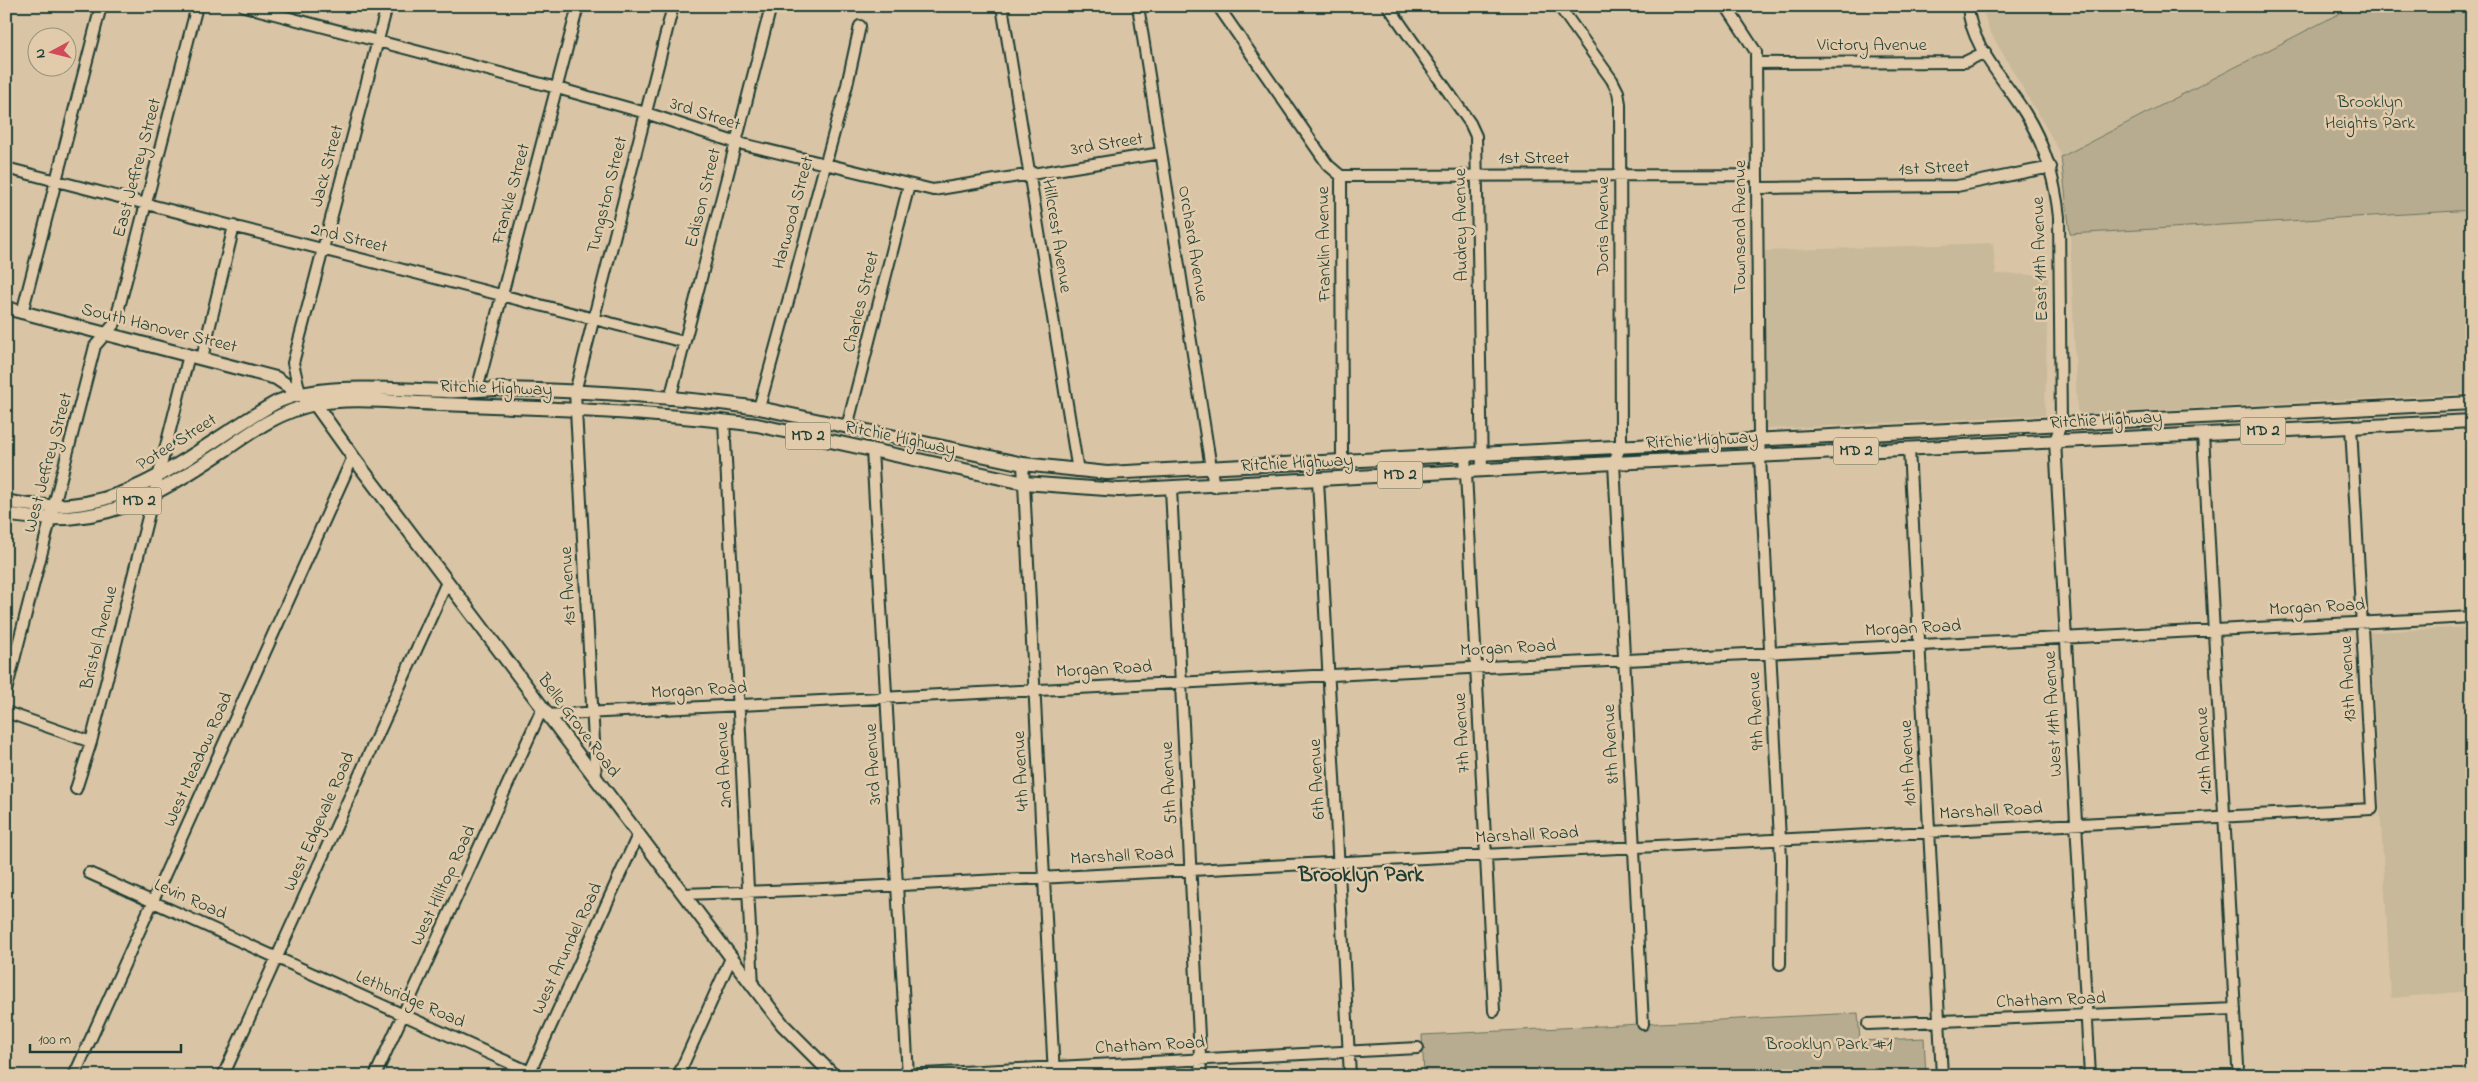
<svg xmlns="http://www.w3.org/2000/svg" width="2478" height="1082" viewBox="0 0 2478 1082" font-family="'Indie Flower',sans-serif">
<rect width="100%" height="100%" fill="#d9c5a5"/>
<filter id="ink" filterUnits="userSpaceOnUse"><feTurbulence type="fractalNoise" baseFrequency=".02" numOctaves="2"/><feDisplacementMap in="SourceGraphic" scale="10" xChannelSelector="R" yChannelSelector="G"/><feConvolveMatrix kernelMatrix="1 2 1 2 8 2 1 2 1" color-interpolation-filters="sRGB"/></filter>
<g filter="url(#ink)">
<path fill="#c8b99a" d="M 1982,6 L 2354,6 L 2061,157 L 2060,152 L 1989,30 Z
M 2472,210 L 2472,393 L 2082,414 L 2077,410 L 2070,234 Z
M 1993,243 L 1996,274 L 2048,275 L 2045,415 L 1765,429 L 1765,251 Z
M 2472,627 L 2472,991 L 2391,998 L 2370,632 Z"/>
<path fill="#b7ac90" stroke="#6b7462" d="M 2354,6 L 2472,6 L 2472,210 L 2070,234 L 2061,157 Z
M 1858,1013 L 1860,1041 L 1924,1038 L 1926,1076 L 1424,1076 L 1422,1035 Z"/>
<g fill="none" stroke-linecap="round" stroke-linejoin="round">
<g stroke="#1f3d34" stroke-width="14">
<path id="minor" d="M 244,6 L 557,88 L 646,113 L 734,142 L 933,190 L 1161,153
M 1002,6 L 1078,471
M 1138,6 L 1214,487
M 1218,6 L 1328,165 L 1341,176 L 1342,461
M 1388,6 L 1470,123 L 1476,136 L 1482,471
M 1559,6 L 1612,80 L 1618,92 L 1620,104 L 1621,445 L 1614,463 L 1643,1024
M 1726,6 L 1756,52 L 1759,438 L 1781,859 L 1780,964
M 1968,6 C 1970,46 2005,80 2025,113 C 2045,145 2055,179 2059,217 L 2061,424 L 2055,441 L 2090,1076
M 1757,63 L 1965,62 L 1985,52
M 6,168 L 684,342
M 1341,176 L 1757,175
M 1757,188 L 1957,186 L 2051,167
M 22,313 L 101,6
M 202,358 L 234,226
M 477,390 L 578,6
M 300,393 L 293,363 L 387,6
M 670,399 L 771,6
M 759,408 L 847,85 L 860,26
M 724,421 L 753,986
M 847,427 L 909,185
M 2203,434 L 2238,1066
M 1909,449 L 1942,1076
M 872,450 L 908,1076
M 1465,454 L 1494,1011
M 1023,464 L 1054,1076
M 1318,480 L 1350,1076
M 1171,489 L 1201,1076
M 6,691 L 95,346 L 115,323 L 197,6
M 6,712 L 91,742
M 546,715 L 2472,617
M 596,778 L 575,392 L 673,6
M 76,789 L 91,742 L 189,355
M 89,873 L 530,1072
M 683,894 L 824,889 L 2372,809 L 2351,427
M 1868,1024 L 2235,1009
M 74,1076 L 353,457
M 223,1076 L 447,582
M 375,1076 L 542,709
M 528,1076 L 638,835
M 678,1076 L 731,958
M 885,1076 L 1418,1048"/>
</g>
<g stroke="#1f3d34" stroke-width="16">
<path id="major" d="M 6,308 L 276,378 L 315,404 L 353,457 L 753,986 L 783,1025 L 834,1076
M 6,501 C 121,526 184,454 275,403 C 320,381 395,390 446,391 C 465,392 484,389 503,389 C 588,391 675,396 759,408 L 1023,464 L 1107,473 L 2472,403
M 6,514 C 100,531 153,498 228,448 C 255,429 281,411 315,404 C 350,396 403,403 440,404 C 546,408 652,412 757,425 L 1024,483 L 1119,490 L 1614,463 L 2472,421"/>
</g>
<use href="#minor" stroke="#e1cbaa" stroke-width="10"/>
<use href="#major" stroke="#e1cbaa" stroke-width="12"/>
</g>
</g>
<g text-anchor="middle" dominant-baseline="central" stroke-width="5" stroke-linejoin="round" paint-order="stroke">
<g fill="#e1cbaa" stroke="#596857" stroke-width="1">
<rect x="2240.5" y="417.5" width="45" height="27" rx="4"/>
<rect x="785.5" y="422.5" width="45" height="27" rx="4"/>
<rect x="1833.5" y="437.5" width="45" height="27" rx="4"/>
<rect x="1377.5" y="461.5" width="45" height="27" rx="4"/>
<rect x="116.5" y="487.5" width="45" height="27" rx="4"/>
</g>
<g font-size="16" font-weight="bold" fill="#1f3d34">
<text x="2263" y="431">MD 2</text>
<text x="808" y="436">MD 2</text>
<text x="1856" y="451">MD 2</text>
<text x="1400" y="475">MD 2</text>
<text x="139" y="501">MD 2</text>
</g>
<g font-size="18" fill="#1f3d34" stroke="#e1cbaa">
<text x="1872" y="46">Victory Avenue</text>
<text transform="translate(705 115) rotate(18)">3rd Street</text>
<text transform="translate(1107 145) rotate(-9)">3rd Street</text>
<text x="1534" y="159">1st Street</text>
<text transform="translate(328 166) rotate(-75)">Jack Street</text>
<text transform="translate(138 168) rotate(-75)">East Jeffrey Street</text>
<text transform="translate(1934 169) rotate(-3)">1st Street</text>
<text transform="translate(512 194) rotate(-75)">Frankle Street</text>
<text transform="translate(608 195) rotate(-76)">Tungston Street</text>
<text transform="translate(704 198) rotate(-76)">Edison Street</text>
<text transform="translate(794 213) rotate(-75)">Harwood Street</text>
<text transform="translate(1462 225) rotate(-91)">Audrey Avenue</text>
<text transform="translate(1604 226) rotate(-90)">Doris Avenue</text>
<text transform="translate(1741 227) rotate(-90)">Townsend Avenue</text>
<text transform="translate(1056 236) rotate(81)">Hillcrest Avenue</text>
<text transform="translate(349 239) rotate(14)">2nd Street</text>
<text transform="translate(1192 244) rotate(81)">Orchard Avenue</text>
<text transform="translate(1325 244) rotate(-91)">Franklin Avenue</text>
<text transform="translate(2041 259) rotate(-92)">East 11th Avenue</text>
<text transform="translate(862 302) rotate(-76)">Charles Street</text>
<text transform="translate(159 329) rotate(14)">South Hanover Street</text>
<text transform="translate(496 389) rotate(2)">Ritchie Highway</text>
<text transform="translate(2106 421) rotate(-3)">Ritchie Highway</text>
<text transform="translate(900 439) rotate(12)">Ritchie Highway</text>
<text transform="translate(1702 441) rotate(-3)">Ritchie Highway</text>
<text transform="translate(177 443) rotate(-32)">Potee Street</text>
<text transform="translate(49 463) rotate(-75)">West Jeffrey Street</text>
<text transform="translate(1297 464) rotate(-3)">Ritchie Highway</text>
<text transform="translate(569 586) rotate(-93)">1st Avenue</text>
<text transform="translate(2317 608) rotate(-3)">Morgan Road</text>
<text transform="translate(1913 629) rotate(-3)">Morgan Road</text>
<text transform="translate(100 638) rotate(-76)">Bristol Avenue</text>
<text transform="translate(1508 649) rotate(-3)">Morgan Road</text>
<text transform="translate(1104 670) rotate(-3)">Morgan Road</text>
<text transform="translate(2349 679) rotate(-93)">13th Avenue</text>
<text transform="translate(699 691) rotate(-3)">Morgan Road</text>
<text transform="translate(1757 711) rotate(-93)">9th Avenue</text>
<text transform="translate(2054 714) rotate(-93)">West 11th Avenue</text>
<text transform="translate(578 726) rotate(53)">Belle Grove Road</text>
<text transform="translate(1463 733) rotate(-93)">7th Avenue</text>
<text transform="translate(1612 744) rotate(-93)">8th Avenue</text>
<text transform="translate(2205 751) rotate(-93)">12th Avenue</text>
<text transform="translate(199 760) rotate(-66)">West Meadow Road</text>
<text transform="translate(1909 763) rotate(-93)">10th Avenue</text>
<text transform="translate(874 764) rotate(-93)">3rd Avenue</text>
<text transform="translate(725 765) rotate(-93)">2nd Avenue</text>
<text transform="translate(1022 771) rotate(-93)">4th Avenue</text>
<text transform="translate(1318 779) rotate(-93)">6th Avenue</text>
<text transform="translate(1170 783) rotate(-93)">5th Avenue</text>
<text transform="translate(1991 812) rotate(-3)">Marshall Road</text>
<text transform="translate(320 822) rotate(-66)">West Edgevale Road</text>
<text transform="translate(1527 836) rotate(-3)">Marshall Road</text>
<text transform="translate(1122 857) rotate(-3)">Marshall Road</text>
<text transform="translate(444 886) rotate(-65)">West Hilltop Road</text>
<text transform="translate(190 900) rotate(24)">Levin Road</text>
<text transform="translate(568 949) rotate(-65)">West Arundel Road</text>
<text transform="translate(410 1000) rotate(24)">Lethbridge Road</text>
<text transform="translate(2051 1001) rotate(-2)">Chatham Road</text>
<text transform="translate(1150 1046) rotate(-3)">Chatham Road</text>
</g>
<g font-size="18" fill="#274339" stroke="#e1cbaa">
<text x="2370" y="103">Brooklyn<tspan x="2370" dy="21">Heights Park</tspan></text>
<text x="1829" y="1045">Brooklyn Park #1</text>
</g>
<g font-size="22" font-weight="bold" fill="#1f3d34" stroke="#e1cbaa">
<text x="1361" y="876">Brooklyn Park</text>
</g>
</g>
<rect width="2478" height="1082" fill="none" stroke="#e1cbaa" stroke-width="25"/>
<rect x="12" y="12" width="2453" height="1057" fill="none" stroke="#1f3d34" stroke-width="2" filter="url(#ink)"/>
<g transform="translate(52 52) rotate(263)"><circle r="24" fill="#e1cbaa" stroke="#93927b"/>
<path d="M0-4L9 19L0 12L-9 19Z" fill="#d1495b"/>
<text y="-8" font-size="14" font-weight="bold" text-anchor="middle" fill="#1f3d34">N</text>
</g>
<path d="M30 1044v8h151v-8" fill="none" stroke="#1f3d34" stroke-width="2.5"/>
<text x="38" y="1044" font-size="15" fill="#1f3d34" stroke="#e1cbaa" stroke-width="4" paint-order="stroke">100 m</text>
</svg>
